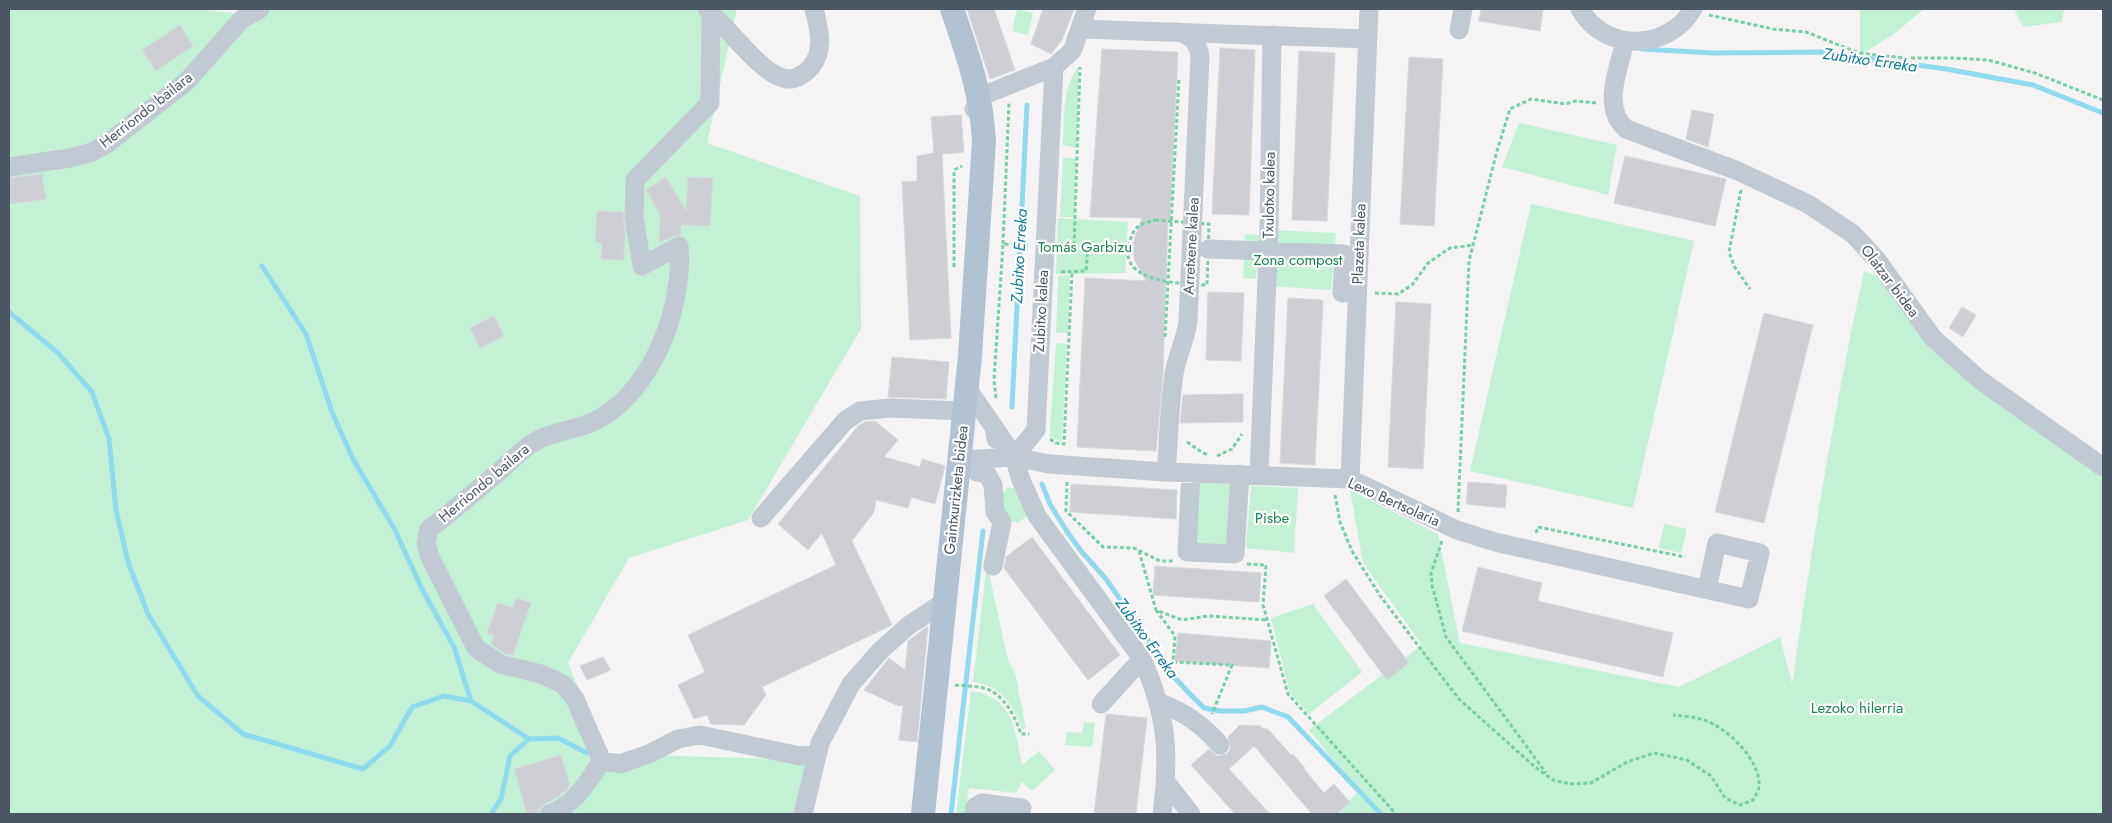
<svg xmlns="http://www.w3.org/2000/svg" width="2112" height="823" viewBox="0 0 2112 823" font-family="Jost,sans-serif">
<rect width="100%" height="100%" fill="#f5f3f3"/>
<path fill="#c3f1d5" d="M 9,9 L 199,9 L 250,15 L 271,9 L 737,9 L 707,143 L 860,196 L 861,329 L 748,520 L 629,558 L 568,663 L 607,754 L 817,760 L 805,814 L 9,814 Z
M 1017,9 L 1033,13 L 1028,35 L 1012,31 Z
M 1860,9 L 1924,9 L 1894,34 L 1860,55 Z
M 2014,9 L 2064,9 L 2062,22 L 2023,27 Z
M 1079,66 L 1077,148 L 1063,145 C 1065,119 1061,88 1079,66 Z
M 1519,123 L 1617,145 L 1608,195 L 1502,167 Z
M 1063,157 L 1076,159 L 1075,217 L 1060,217 Z
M 1531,204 L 1694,241 L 1633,508 L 1470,471 Z
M 1058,218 L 1128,222 L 1125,273 L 1056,274 Z
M 1269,230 L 1336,233 L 1331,290 L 1267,286 Z
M 1245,234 L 1259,235 L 1256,279 L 1243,278 Z
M 1864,271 L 1883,278 L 1935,334 L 2071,444 L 2103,458 L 2103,814 L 1339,814 L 1358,791 L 1309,730 L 1422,645 L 1363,563 L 1350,490 L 1438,534 L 1460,643 L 1679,687 L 1780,637 L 1792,684 C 1812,546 1834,408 1864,271 Z
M 1070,275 L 1068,333 L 1056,333 L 1058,276 Z
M 1056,343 L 1067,344 L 1062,442 L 1050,437 L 1050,430 Z
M 1193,481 L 1234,485 L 1232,551 L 1190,549 Z
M 1251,486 L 1298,488 L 1294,553 L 1246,548 Z
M 1008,487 L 1020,489 L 1029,515 L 1017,523 L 1005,518 L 1001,496 Z
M 1664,524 L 1687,529 L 1681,553 L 1659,548 Z
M 987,564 L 1008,660 L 1015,673 L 1026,729 L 1022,729 C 1013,704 1001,686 973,682 Z
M 1313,604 L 1362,672 L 1309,714 L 1290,693 L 1271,618 Z
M 971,691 C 1014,697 1015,730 1022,765 L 1039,751 L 1055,770 L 1032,791 L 1022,782 L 1016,793 L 969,788 L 965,814 L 956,814 Z
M 1084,722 L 1095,723 L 1092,747 L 1065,745 L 1067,732 L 1082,733 Z"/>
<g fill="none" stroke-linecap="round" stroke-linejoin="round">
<path stroke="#90daee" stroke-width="5" d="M 1642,49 L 1713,53 L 1823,52 L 1946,69 L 2033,85 L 2103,113
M 262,266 L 306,334 L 332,412 L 353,459 L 395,530 L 422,589 L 454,647 L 471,701
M 9,312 L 58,353 L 92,392 L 109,439 L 116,510 L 128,562 L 148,614 L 198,696 L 243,734 L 363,769 L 390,746 L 412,707 L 444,696 L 471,701 L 529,739
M 1012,407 L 1027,105
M 1042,484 L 1050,504 L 1066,530 L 1081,551 L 1106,579 L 1145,635 L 1164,666 L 1188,692 L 1204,708 L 1221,711 L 1244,711 L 1262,707 L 1288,717 L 1381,814
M 491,814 L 501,799 L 510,756 L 529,739 L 558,738 L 587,753
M 951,814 L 983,531"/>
</g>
<path fill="#cdcfd5" stroke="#d7d9de" d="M 967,9 L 994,9 L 1015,70 L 990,79 Z
M 1043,9 L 1074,9 L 1062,40 L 1051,54 L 1031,44 Z
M 1481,9 L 1543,9 L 1540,31 L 1479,21 Z
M 180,25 L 193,46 L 156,71 L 142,50 Z
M 1220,48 L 1255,50 L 1249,215 L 1212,214 Z
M 1102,49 L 1178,52 L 1170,219 L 1168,219 L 1163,374 L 1156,451 L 1077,447 L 1085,278 L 1146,281 L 1134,259 L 1133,243 L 1142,218 L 1090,217 Z
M 1299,51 L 1335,53 L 1327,221 L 1292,220 Z
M 1409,57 L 1443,59 L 1434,226 L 1400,224 Z
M 1692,110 L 1714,114 L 1708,147 L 1686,139 Z
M 961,115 L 964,152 L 942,154 L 951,338 L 910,340 L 902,182 L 917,181 L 917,156 L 934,153 L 931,117 Z
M 1625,156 L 1726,179 L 1715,226 L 1614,203 Z
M 42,174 L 46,199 L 9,204 L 9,178 Z
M 666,177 L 686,211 L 688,177 L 713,178 L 710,226 L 681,225 L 681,235 L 674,236 L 659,243 L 660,214 L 646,190 Z
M 597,211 L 623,212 L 625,232 L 624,260 L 601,259 L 602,243 L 595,242 Z
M 1208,292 L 1244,293 L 1241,361 L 1206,360 Z
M 1288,298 L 1323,300 L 1315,465 L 1280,463 Z
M 1396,302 L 1431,304 L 1423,469 L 1388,467 Z
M 1962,307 L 1976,315 L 1963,337 L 1949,328 Z
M 1764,313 L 1813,325 L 1764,523 L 1715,512 Z
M 494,316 L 504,336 L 480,348 L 470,328 Z
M 892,357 L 949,362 L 946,399 L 888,397 Z
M 1243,394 L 1243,422 L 1180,423 L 1183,395 Z
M 875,421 L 898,440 L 884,457 L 920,467 L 922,459 L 945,466 L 935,504 L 911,497 L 908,508 L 876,500 L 874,512 L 852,541 L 892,625 L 762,687 L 766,695 L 744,725 L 711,724 L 707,715 L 694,719 L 678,685 L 705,672 L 688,635 L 836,565 L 822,533 L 808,550 L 778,524 L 858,426 L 864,422 Z
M 1468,482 L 1507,485 L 1505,508 L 1466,504 Z
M 1071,484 L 1177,490 L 1176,519 L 1070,512 Z
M 1032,537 L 1120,655 L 1088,680 L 1004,568 L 1006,557 Z
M 1155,566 L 1261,573 L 1259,602 L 1153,595 Z
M 1478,567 L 1542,583 L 1538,601 L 1673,633 L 1663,677 L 1462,631 Z
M 1346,579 L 1409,663 L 1387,680 L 1324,596 Z
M 516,598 L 531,603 L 513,655 L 505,654 L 491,644 L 494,635 L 487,633 L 498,603 L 513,608 Z
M 928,626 L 917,742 L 899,740 L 903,706 L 896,705 L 864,690 L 889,658 L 905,670 L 908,641 Z
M 1178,633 L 1271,641 L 1269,668 L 1175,661 Z
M 603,657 L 611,670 L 587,680 L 580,666 Z
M 1106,714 L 1147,718 L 1136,814 L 1094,814 Z
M 1240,725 L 1261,726 L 1261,728 L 1268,729 L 1291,755 L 1293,754 L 1305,768 L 1304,769 L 1324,793 L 1334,784 L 1350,802 L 1337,814 L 1312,814 L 1254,746 L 1229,769 L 1270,814 L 1235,814 L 1191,765 L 1209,749 L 1217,756 L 1227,754 L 1231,748 L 1228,737 Z
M 561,755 L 570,786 L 559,796 L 540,807 L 538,813 L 527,814 L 514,769 Z"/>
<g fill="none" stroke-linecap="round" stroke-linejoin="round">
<path stroke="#7ad0a6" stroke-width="3" stroke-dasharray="4 2.5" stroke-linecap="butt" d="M 1709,15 L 1773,29 L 1806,32 L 1859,53 L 1904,58 L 1952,58 L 1988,60 L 2035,73 L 2103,100
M 1741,190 L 1729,252 L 1734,266 L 1750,289
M 1155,220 L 1209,224 L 1207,285 C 1183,284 1118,283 1129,244 C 1134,226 1138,225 1155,220 Z
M 1003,244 L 1009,102
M 1062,246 L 1074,246 L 1080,67
M 1074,246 L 1128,249
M 954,267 L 954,170 L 962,166
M 1061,272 L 1086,271 L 1088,247
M 1375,293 L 1398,294 L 1412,285 L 1428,263 L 1450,248 L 1473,245
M 1165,337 L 1179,78
M 996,398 L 994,380 L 1003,244 L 1028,245
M 1050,439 L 1056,443 L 1064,444 L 1072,272
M 1187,442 L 1203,453 L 1209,455
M 1217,456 L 1232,449 L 1242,434
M 1067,482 L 1066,511 L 1103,547 L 1134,548 L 1160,561 L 1173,561
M 1335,495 L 1340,522 L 1352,551 L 1381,597 L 1459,699 L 1535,767 L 1553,780 L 1570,784 L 1591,783 L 1627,762 L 1654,753 L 1687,760 L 1711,776 L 1725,798 L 1740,805 L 1753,800 C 1755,796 1759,791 1759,786 C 1761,761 1728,728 1704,720 C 1695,717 1683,716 1673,715
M 1458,512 L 1469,261 L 1497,151 L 1510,109 L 1531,99 L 1566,104 L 1575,101 L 1597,103
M 1536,533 L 1538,527 L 1685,557
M 1442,541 L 1431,573 L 1432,585 L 1446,637 L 1546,773
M 1139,551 L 1156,610 L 1182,620 L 1208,616 L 1267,620
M 1247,564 L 1266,565 L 1263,605 L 1288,694 L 1396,814
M 1156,610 L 1175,636 L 1173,662 L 1232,665 L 1212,714
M 955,685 C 965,686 975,686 984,688 C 1004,694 1015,716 1021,734 L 1029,734"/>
<path stroke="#c1cad2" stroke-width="19" d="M 707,9 C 727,26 762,76 787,79 C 796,80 806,73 811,67 C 825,50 819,28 814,9
M 1580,9 C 1605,53 1668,51 1693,9
M 711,12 L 710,103 L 635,180 L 634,217 L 642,266 L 679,246 C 684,307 652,393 595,421 C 575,431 550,431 531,444 C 521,451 512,460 502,469 C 478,489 455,510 429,529 L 426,543 L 429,555 L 476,648 L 500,664 L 541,674 L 563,684 L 575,699 L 602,761 L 620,764 L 649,754 L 678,739 L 700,735 L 800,756 L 817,755
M 1081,29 L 1367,39
M 1459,30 L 1463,9
M 1625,41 C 1619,69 1601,107 1626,129 L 1738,171 L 1808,204 L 1853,234 L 1877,260 L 1933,338 L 1980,380 L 2103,467
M 974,109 L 982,96 L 1054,67
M 9,167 L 70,158 L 92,152 L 108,143 L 187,81 L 242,19 L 260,9
M 1208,249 L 1344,254 L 1342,293 L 1357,293
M 966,387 L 994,427 L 996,439
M 994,427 L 1014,457 L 1021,480 L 1037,516 L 1142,659 C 1167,715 1170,753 1162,814
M 1014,457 L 1036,430 L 1054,67 L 1072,51 L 1087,9
M 959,460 L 1014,457 L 1049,464 L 1166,472 L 1350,479 L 1457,530 L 1495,542 L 1749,599 L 1760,553 L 1717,543 L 1707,589
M 979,460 L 977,472 L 987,474 L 993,485 L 995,512 L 1002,522 L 993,566
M 1166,472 C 1169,439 1169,406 1174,374 C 1177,355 1186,339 1188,321 L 1200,57 C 1199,42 1190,34 1176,32
M 1191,473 L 1187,552 L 1235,554 L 1240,474
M 1259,475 L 1269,230 L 1272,35
M 1350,479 L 1369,9
M 761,518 L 845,421 L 860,411 L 890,408 L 964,411
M 1160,703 C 1185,712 1203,725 1220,745
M 1101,704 L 1142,659
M 1166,782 L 1191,814
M 549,814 C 574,806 588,781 602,761
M 803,814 L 820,743 L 851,684 L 880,651 L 908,626 L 944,602
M 974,814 L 975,807 L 982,803 L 1022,808"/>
<path stroke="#b3c2d1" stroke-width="24" d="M 923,814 L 970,356 L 984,141 C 981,91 968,56 952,9"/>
</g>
<g text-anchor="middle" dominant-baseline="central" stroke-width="4.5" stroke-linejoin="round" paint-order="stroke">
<g font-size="15" fill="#4a5661" stroke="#fff">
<text transform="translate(146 110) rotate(-38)">Herriondo bailara</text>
<text transform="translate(1269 195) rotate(-89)">Txulotxo kalea</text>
<text transform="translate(1359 244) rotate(-88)">Plazeta kalea</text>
<text transform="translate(1191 246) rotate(-87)">Arretxene kalea</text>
<text transform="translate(1890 281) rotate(53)">Olatzar bidea</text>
<text transform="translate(1041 311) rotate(-87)">Zubitxo kalea</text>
<text transform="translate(484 483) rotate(-40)">Herriondo bailara</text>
<text transform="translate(956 490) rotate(-84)">Gaintxurizketa bidea</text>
<text transform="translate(1394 502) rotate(24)">Lexo Bertsolaria</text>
</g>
<g font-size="15" fill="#17864f" stroke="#fff">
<text x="1085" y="247">Tomás Garbizu</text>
<text x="1298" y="260">Zona compost</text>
<text x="1272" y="518">Pisbe</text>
<text x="1857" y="708">Lezoko hilerria</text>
</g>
<g font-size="16" font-style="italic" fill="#0c7c9b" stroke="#fff">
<text transform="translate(1870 60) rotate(8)">Zubitxo Erreka</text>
<text transform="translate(1019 256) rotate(-87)">Zubitxo Erreka</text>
<text transform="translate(1147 638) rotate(54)">Zubitxo Erreka</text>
</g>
</g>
<rect width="2112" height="823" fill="none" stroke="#4a5661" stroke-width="20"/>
</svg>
